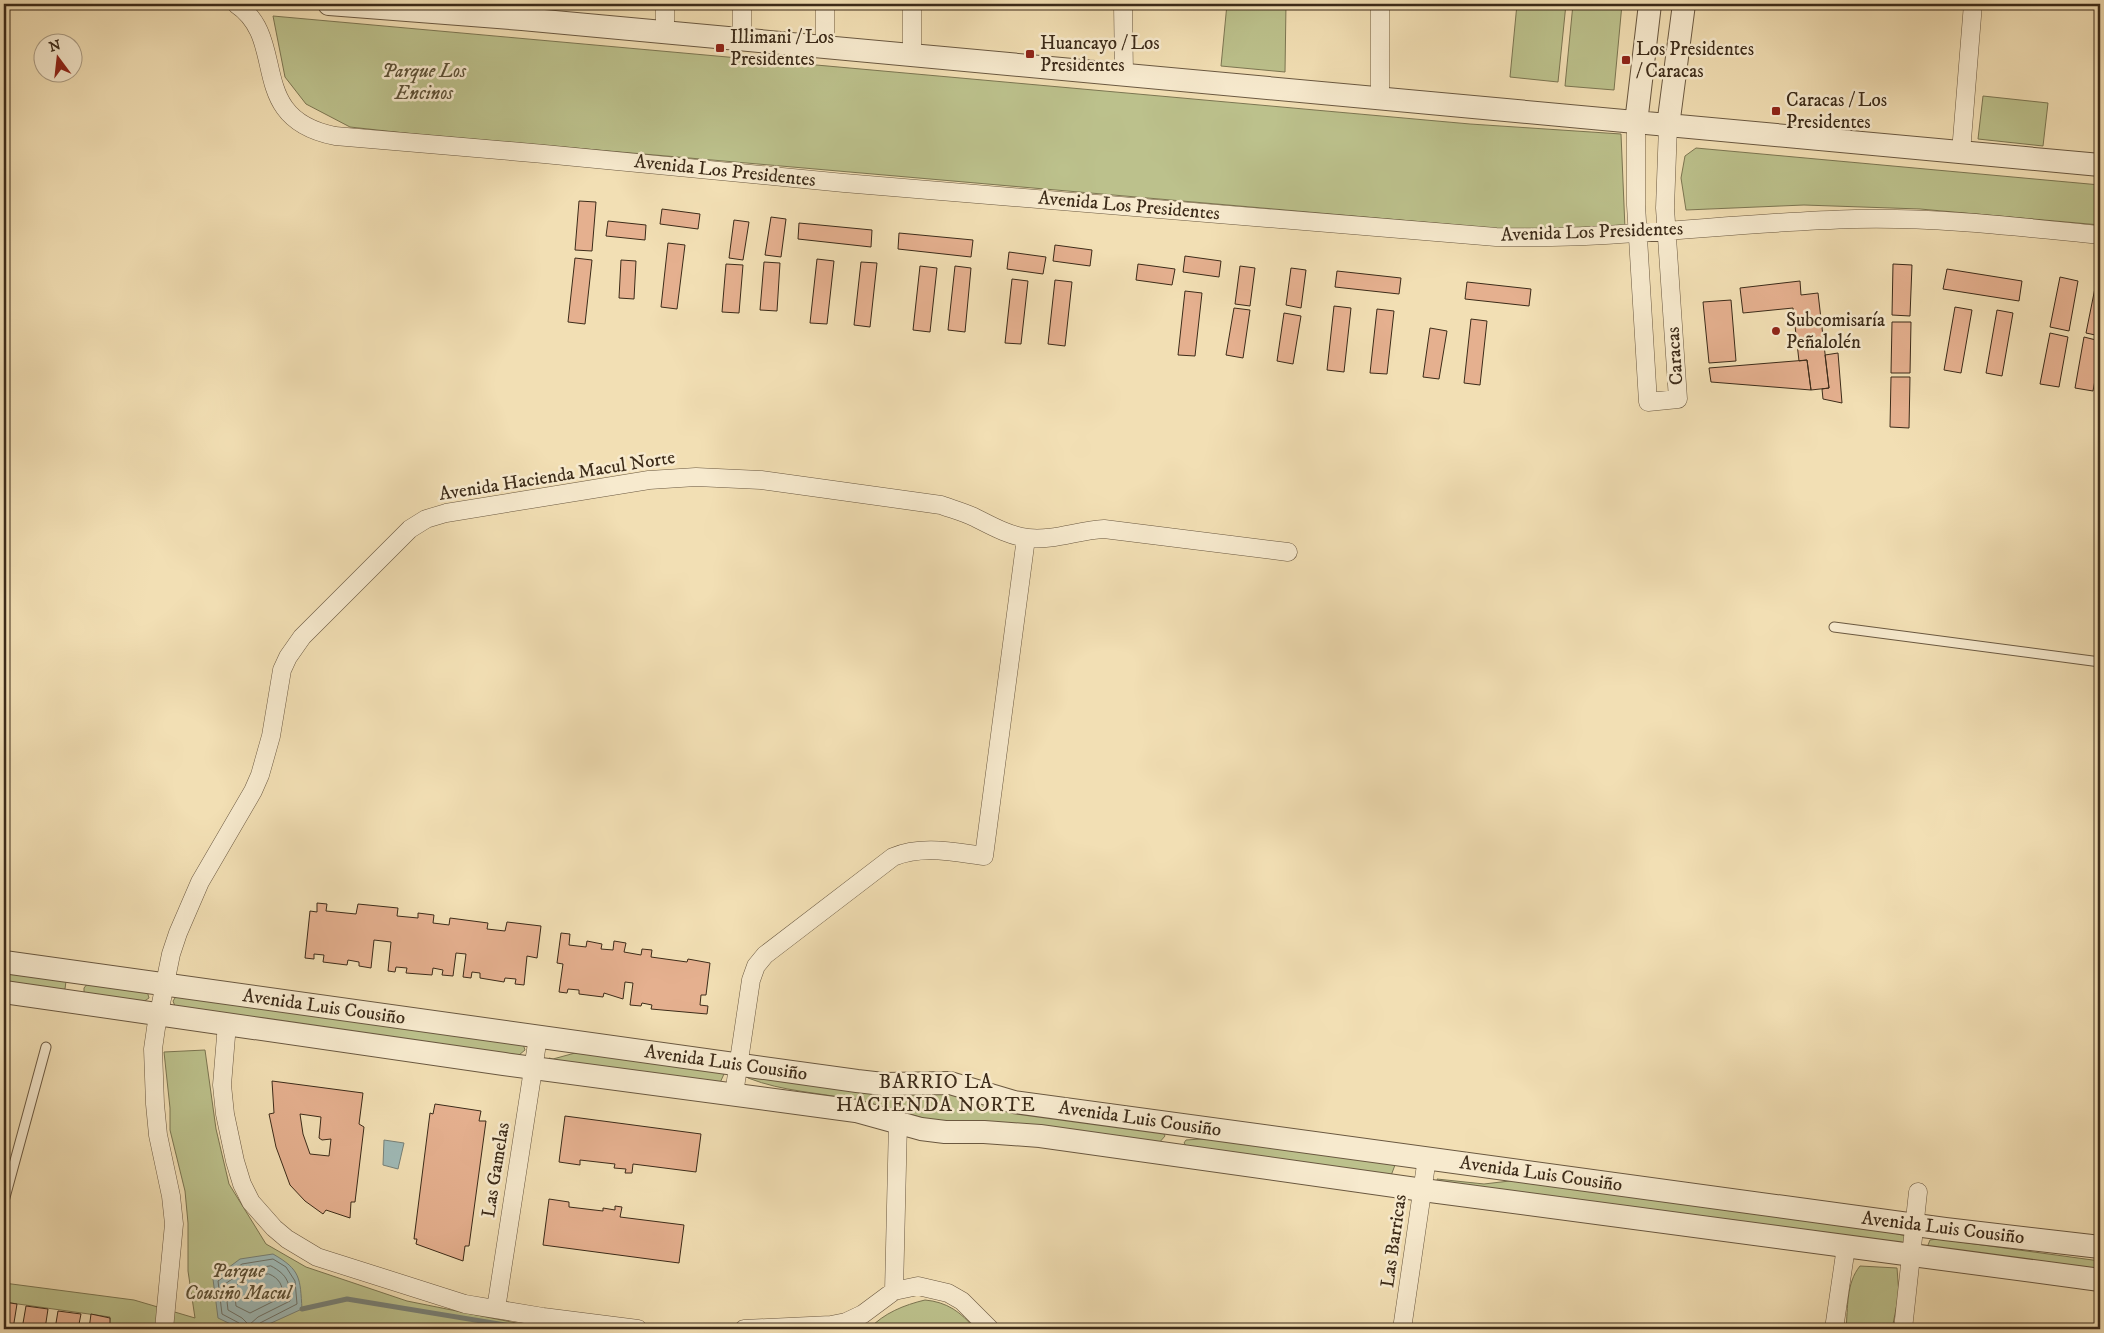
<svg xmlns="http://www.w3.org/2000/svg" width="2104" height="1333" viewBox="0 0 2104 1333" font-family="'IM FELL DW Pica',serif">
<rect width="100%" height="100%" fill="#f2dfb4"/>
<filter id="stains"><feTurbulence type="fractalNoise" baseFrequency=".004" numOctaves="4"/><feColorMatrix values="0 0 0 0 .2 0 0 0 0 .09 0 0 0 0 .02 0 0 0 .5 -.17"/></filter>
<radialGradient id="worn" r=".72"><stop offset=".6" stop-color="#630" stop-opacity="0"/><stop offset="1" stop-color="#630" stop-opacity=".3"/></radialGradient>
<path fill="#bcc18c" stroke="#7c7652" d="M 1227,4 L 1286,4 L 1285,72 L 1221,66 Z
M 1517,4 L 1566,4 L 1558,82 L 1510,77 Z
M 1573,4 L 1622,4 L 1614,90 L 1565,86 Z
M 273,16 L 1470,124 L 1621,134 L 1625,229 L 1503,229 L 414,134 L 350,127 L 306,104 L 285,77 Z
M 1983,96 L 2048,103 L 2043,146 L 1978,139 Z
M 1696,148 L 2100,185 L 2100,225 L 1920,209 L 1804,205 L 1686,210 L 1681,178 L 1685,156 Z
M 4,971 L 66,981 L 65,989 L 61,990 L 4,983 Z
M 88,983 L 147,991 L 149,998 L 143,1002 L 87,995 L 84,992 L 84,988 Z
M 177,995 L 523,1044 L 525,1050 L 519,1055 L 176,1009 L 173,1001 Z
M 205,1050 L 216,1129 L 229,1184 L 266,1244 L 306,1267 L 407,1301 L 546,1329 L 109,1329 L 110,1317 L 4,1302 L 4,1283 L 134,1300 L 195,1318 L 188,1271 L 188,1223 L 185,1191 L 170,1130 L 170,1108 L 164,1052 Z
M 575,1053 L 623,1057 L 722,1071 L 724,1074 L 719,1085 L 547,1062 L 549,1058 L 553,1059 Z
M 745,1072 L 949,1090 L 1163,1132 L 1165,1136 L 1158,1144 L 933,1121 C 907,1113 881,1106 854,1100 C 818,1092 784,1092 748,1078 Z
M 1216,1138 L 1395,1165 L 1389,1181 L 1189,1149 L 1184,1143 L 1186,1140 Z
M 1437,1179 L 1484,1184 L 1518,1180 L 1877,1229 L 1906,1236 L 1906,1243 L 1901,1247 L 1438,1182 Z
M 1938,1239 L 2100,1261 L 2100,1275 L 1932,1250 L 1928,1245 L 1930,1240 Z
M 1860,1266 L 1897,1268 L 1899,1294 L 1893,1324 L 1894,1329 L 1846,1329 C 1848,1308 1846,1283 1860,1266 Z
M 925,1300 C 947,1302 961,1312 975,1329 L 869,1329 C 884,1313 904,1305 925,1300 Z"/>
<path fill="#9fbab7" stroke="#778178" d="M 384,1140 L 404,1143 L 398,1169 L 383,1165 Z
M 273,1254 C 301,1270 300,1278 302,1309 L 258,1329 L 241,1329 L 218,1318 L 213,1279 L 240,1259 Z"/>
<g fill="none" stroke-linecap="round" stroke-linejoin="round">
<path stroke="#6e7268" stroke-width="1" d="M 271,1266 C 288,1275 290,1283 290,1301 L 258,1317 L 249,1325 L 242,1318 L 228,1310 L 225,1284 L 245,1270 Z
M 269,1274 C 279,1278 284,1286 282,1297 L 250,1313 L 236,1306 L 234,1287 L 248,1277 Z
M 241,1329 L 239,1323 L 222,1314 L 218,1281 L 242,1264 L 273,1259 L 286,1267 L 295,1281 L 297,1304 L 260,1323 L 257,1329"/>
<path stroke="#778178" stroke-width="5" d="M 302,1309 L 347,1299 L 530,1329"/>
</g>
<path fill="#e5b08f" stroke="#3c2b19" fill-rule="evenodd" d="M 579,201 L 596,202 L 592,251 L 575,250 Z
M 662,209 L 700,214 L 698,229 L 660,224 Z
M 771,217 L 786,219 L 781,257 L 765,255 Z
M 734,220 L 749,222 L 743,260 L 729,258 Z
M 608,221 L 646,225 L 645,240 L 606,236 Z
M 799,223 L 872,230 L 871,247 L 798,239 Z
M 899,233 L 973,240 L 971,257 L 898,249 Z
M 668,243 L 685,245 L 677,309 L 661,307 Z
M 1055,245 L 1092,250 L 1090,266 L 1053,261 Z
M 1009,252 L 1046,257 L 1043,274 L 1007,269 Z
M 1185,256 L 1221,261 L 1219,277 L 1183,272 Z
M 575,258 L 592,260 L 585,324 L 568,322 Z
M 817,259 L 834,261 L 827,324 L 810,323 Z
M 621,260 L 636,261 L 634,299 L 619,298 Z
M 764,262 L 780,263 L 777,311 L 760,310 Z
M 861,262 L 877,263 L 870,327 L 854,325 Z
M 726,264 L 743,265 L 739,313 L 722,312 Z
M 1138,264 L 1175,269 L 1172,285 L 1136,280 Z
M 1893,264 L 1912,265 L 1910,316 L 1892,315 Z
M 920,266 L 937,268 L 930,332 L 913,330 Z
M 955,266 L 971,268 L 965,332 L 948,330 Z
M 1240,266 L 1255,268 L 1250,306 L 1235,304 Z
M 1291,268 L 1306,270 L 1301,308 L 1286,305 Z
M 1947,269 L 2022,281 L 2019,301 L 1943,289 Z
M 1337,271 L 1401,278 L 1399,294 L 1335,287 Z
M 2060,277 L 2078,281 L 2069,331 L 2050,327 Z
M 1012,279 L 1028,281 L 1021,344 L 1005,343 Z
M 1055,280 L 1072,282 L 1065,346 L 1048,344 Z
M 1800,281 L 1801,295 L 1818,293 L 1829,388 L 1811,390 L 1807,360 L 1799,361 L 1793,308 L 1743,313 L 1740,288 Z
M 1467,282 L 1531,289 L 1529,306 L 1465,299 Z
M 2096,283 L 2100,284 L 2100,336 L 2086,333 Z
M 1185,291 L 1202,293 L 1195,356 L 1178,355 Z
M 1731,300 L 1736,361 L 1709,363 L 1703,302 Z
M 1334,306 L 1351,308 L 1344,372 L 1327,370 Z
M 1955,307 L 1972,310 L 1961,373 L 1944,370 Z
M 1234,308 L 1250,310 L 1243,358 L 1226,355 Z
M 1377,309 L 1394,311 L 1387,374 L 1370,373 Z
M 1997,310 L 2013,313 L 2002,376 L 1986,373 Z
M 1284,313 L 1301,316 L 1293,364 L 1277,361 Z
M 1471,319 L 1487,321 L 1480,385 L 1464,383 Z
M 1892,322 L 1911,322 L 1910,373 L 1891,373 Z
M 1430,328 L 1447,331 L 1439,379 L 1423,377 Z
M 2050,333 L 2068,337 L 2059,387 L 2040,384 Z
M 2084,337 L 2100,341 L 2100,353 L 2093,391 L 2075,388 Z
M 1838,353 L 1842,403 L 1823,399 L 1822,389 L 1829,388 L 1825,355 Z
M 1807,360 L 1811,390 L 1711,382 L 1709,368 Z
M 1891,377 L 1910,377 L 1909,428 L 1890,427 Z
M 317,903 L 327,904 L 326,911 L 356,914 L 358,904 L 398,908 L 397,916 L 418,918 L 418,913 L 434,915 L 433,923 L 449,925 L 450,918 L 488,923 L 487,929 L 505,931 L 507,922 L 541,926 L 537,958 L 527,956 L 524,985 L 515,984 L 516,979 L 505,978 L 504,982 L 480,978 L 480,973 L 472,972 L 471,978 L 463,977 L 466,954 L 456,953 L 453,976 L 442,975 L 443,970 L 433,968 L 432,975 L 406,973 L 407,968 L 396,967 L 395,972 L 388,971 L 391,942 L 374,940 L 371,968 L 359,966 L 359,962 L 348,960 L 347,965 L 323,962 L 324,955 L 314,954 L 314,959 L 305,958 L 310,911 L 317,912 Z
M 561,933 L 570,934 L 569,945 L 586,947 L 587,941 L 602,944 L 601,949 L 613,950 L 614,941 L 626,943 L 624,952 L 641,955 L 642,949 L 652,950 L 651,957 L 687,962 L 688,959 L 710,963 L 706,995 L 701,995 L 700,1005 L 708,1006 L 707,1014 L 651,1009 L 652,1005 L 642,1003 L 641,1006 L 630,1005 L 633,983 L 625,982 L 623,999 L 604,993 L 603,997 L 579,994 L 579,990 L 568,989 L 567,993 L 559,992 L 563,964 L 557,963 Z
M 272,1081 L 363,1093 L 359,1124 L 364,1127 L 355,1202 L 351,1202 L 350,1218 L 326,1210 L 323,1214 L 305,1201 L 290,1185 L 276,1147 L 269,1114 L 274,1113 ZM 300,1114 L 321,1117 L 319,1138 L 322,1140 L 331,1139 L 329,1156 L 310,1154 L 303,1134 Z
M 435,1104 L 481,1111 L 479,1121 L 486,1121 L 469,1246 L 465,1246 L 463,1261 L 416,1244 L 417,1239 L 414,1239 L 430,1113 L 433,1114 Z
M 565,1116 L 701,1134 L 696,1172 L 633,1164 L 632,1173 L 625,1173 L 626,1169 L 614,1168 L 615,1164 L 580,1160 L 580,1165 L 559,1162 Z
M 549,1199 L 569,1202 L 569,1207 L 603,1211 L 603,1208 L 615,1210 L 615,1206 L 622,1207 L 620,1217 L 684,1225 L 679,1263 L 543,1245 Z
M 4,1302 L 17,1304 L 13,1329 L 4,1327 Z
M 26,1306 L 48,1309 L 45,1329 L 22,1329 Z
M 58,1311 L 81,1314 L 78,1329 L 55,1329 Z
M 91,1314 L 110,1318 L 110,1329 L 89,1329 Z"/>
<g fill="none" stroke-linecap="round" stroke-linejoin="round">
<g stroke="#6a5840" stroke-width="11">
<path id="service" d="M 1834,627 L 2100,662
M 4,1201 L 46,1047"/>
</g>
<g stroke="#6a5840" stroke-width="19">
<path id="minor" d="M 236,4 C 290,40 244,118 335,136 L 544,154 L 844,183 L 1496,237 C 1616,240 1735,222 1855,219 C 1937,217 2019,227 2100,235
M 912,4 L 912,56
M 1123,4 L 1124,75
M 522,19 L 524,4
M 665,32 L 665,4
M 742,40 L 742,4
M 825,47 L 825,4
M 1380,99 L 1380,4
M 1636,123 L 1636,205 L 1648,402 L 1678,399 L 1665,208 L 1668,126
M 1961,152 L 1973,4
M 227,1024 L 222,1085 L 225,1114 L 235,1161 L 242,1184 L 251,1202 L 274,1228 L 287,1239 L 317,1257 L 465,1304 L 543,1317 L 638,1329
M 734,1094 L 751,980 L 756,966 L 765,955 L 893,857 C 922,845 953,852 984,856 L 1026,538
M 894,1291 L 898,1122
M 496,1309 L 538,1037
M 164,1329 L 174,1224 L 171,1196 L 158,1135 L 155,1104 L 153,1049 L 156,1028 L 171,954 L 178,933 L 200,882 L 253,791 L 260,775 L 271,736 L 282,670 L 288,657 L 302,637 L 410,529 L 426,519 L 446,513 L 649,480 L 696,477 L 761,480 L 941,505 C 952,509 963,512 974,517 C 990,525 1009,536 1028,538 C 1053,541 1079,530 1104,529 L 1288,552
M 744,1329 L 831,1325 L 846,1322 L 863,1314 L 894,1291 L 918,1286 L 948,1293 L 962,1301 L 990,1329
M 1402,1329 L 1427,1158
M 1834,1329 L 1846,1247
M 1903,1329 L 1918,1192"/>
</g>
<g stroke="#6a5840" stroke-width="24">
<path id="tertiary" d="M 329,4 L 522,19 L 2100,165
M 1636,123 L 1650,4
M 1668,126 L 1684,4
M 4,962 L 857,1081 L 883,1084 L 950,1083 L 1014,1102 L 1945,1229 L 2100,1247
M 4,992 L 504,1064 L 856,1111 L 921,1129 L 945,1132 L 984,1132 L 1040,1136 L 1423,1190 L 2100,1280"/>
</g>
<use href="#service" stroke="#f7eace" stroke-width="9"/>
<use href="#minor" stroke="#f7eace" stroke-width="18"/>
<use href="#tertiary" stroke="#f7eace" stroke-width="22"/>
</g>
<g fill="#8f2418" stroke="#f7eace" stroke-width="2">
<rect x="715" y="43" width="10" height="10" rx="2.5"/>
<rect x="1025" y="49" width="10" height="10" rx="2.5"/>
<rect x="1621" y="55" width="10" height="10" rx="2.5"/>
<rect x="1771" y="106" width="10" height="10" rx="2.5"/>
<circle cx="1776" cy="331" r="5"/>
</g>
<g text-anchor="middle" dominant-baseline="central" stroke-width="5" stroke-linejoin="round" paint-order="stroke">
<g font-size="19" fill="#3c2b19" stroke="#f7eace" text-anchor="start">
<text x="730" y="37">Illimani / Los<tspan x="730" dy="22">Presidentes</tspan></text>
<text x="1040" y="43">Huancayo / Los<tspan x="1040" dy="22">Presidentes</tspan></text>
<text x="1636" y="49">Los Presidentes<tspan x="1636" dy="22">/ Caracas</tspan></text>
<text x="1786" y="100">Caracas / Los<tspan x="1786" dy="22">Presidentes</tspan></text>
<text x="1786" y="320">Subcomisaría<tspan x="1786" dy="22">Peñalolén</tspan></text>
</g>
<g font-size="19" font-style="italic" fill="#5c5036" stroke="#f7eace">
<text x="424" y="71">Parque Los<tspan x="424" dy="22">Encinos</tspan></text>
<text x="238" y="1271">Parque<tspan x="238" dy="22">Cousiño Macul</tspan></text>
</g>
<g font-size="19" fill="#3c2b19" stroke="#f7eace">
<text transform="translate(725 171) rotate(6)">Avenida Los Presidentes</text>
<text transform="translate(1129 206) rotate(5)">Avenida Los Presidentes</text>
<text transform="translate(1592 232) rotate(-2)">Avenida Los Presidentes</text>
<text transform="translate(1675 356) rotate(-94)">Caracas</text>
<text transform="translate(557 476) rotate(-9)">Avenida Hacienda Macul Norte</text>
<text transform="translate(324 1007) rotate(8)">Avenida Luis Cousiño</text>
<text transform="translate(726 1063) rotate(8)">Avenida Luis Cousiño</text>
<text transform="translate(1140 1119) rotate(8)">Avenida Luis Cousiño</text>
<text transform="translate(496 1170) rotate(-81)">Las Gamelas</text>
<text transform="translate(1541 1174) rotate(8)">Avenida Luis Cousiño</text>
<text transform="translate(1943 1228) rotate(7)">Avenida Luis Cousiño</text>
<text transform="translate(1394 1241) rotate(-82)">Las Barricas</text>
</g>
<g font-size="20" letter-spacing="1" fill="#3c2b19" stroke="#f7eace">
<text x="936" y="1082">BARRIO LA<tspan x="936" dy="23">HACIENDA NORTE</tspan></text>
</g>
</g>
<rect width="2104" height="1333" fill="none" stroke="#f2dfb4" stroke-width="20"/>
<rect x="5" y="5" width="2094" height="1323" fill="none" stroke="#3c2b19" stroke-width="2.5"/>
<rect x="10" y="10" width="2084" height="1313" fill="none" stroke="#3c2b19"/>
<g transform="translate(58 58) rotate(345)"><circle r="24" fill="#f7eace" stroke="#ac9e86"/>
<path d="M0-4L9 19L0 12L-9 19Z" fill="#8f2418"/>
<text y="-8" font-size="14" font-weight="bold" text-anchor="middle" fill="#3c2b19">N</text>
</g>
<rect width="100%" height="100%" filter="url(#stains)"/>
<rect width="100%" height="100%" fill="url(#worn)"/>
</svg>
